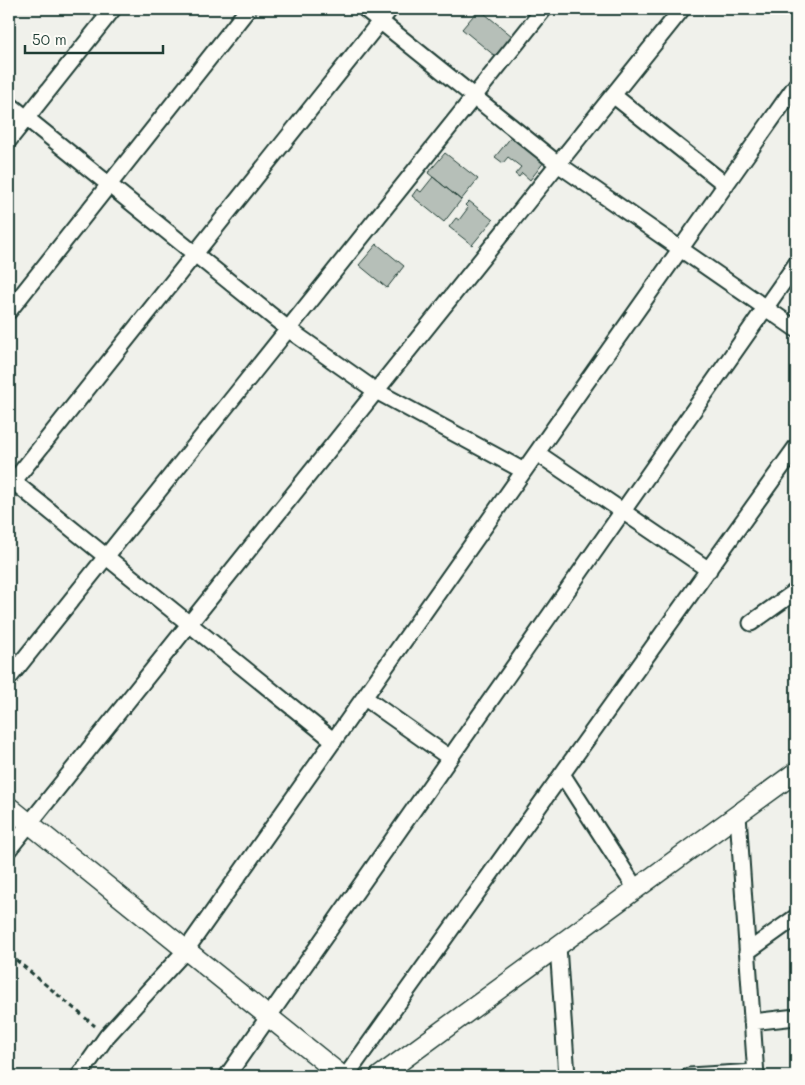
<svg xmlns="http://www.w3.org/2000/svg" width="805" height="1085" viewBox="0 0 805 1085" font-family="Mali,sans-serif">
<rect width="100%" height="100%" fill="#f0f1eb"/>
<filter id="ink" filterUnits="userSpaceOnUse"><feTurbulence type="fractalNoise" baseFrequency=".02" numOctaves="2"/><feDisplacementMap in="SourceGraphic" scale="10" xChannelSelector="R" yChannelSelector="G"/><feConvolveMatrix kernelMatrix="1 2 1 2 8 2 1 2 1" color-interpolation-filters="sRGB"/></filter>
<g filter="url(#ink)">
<path fill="#b6bfb8" stroke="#1f3d34" d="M 479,9 L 512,36 L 495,56 L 462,29 Z
M 512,136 L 544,162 L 530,180 L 522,173 L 519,177 L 515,174 L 521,167 L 508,157 L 503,163 L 495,157 Z
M 445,153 L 478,179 L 461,200 L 428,173 Z
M 433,177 L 461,200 L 444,222 L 412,196 L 417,189 L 421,192 Z
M 469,201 L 493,220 L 472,245 L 449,227 L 456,218 L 459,220 L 468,208 L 465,205 Z
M 377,244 L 404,266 L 387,288 L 359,265 Z"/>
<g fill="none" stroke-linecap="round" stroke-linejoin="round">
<g stroke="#1f3d34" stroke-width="19">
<path id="minor" d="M 365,9 L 558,164 L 796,329
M 613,95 L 726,185
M 9,104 L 288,329 L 376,391 L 524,471
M 9,140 L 113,9
M 9,311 L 248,9
M 537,453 L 709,570
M 9,478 L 334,741
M 9,487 L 390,9
M 751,623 L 796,591
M 9,678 L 544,9
M 365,698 L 450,758
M 562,774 L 636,889
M 738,815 L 756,1076
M 9,849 L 682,9
M 558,946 L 567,1076
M 747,952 L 796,917
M 752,1022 L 796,1017
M 79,1076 L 107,1036 L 186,950 L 796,85
M 227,1076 L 796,264
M 346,1076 L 796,447
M 689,1076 L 756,1072"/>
</g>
<g stroke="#1f3d34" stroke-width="22">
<path id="tertiary" d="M 9,807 L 342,1076
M 380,1076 L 796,772"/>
</g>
<path stroke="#1f3d34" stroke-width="3" stroke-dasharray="5 4" stroke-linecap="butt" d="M 9,954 L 95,1026"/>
<use href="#minor" stroke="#fdfcf7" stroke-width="15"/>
<use href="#tertiary" stroke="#fdfcf7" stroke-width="19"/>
</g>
</g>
<rect width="805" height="1085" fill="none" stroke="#fdfcf7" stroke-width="30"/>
<rect x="15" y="15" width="775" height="1055" fill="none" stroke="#1f3d34" stroke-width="2" filter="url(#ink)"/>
<path d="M25 45v8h138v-8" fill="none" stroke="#1f3d34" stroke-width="2.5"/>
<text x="32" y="45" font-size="15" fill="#1f3d34" stroke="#fdfcf7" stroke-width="4" paint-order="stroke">50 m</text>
</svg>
